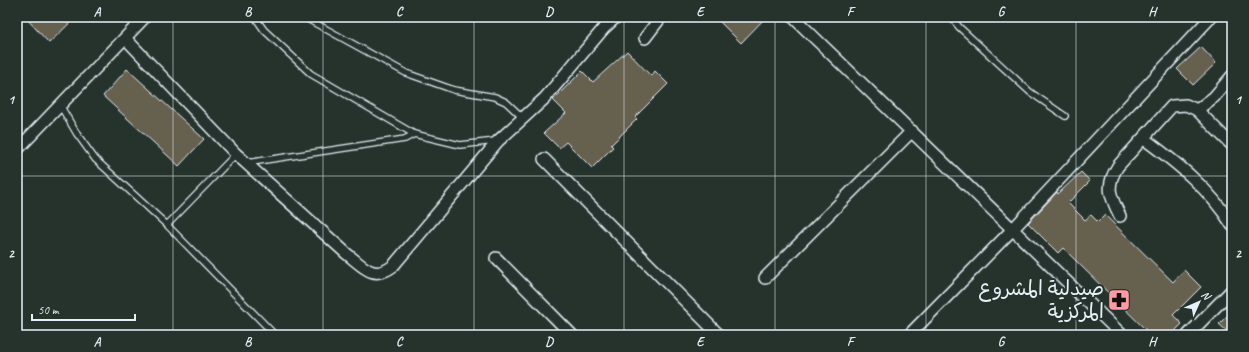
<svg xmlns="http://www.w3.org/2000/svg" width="1249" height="352" viewBox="0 0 1249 352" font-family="Caveat,'Playpen Sans Arabic',sans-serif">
<rect width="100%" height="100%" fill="#26332d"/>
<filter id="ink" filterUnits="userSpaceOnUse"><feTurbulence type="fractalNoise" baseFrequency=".025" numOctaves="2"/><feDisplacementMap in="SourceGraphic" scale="8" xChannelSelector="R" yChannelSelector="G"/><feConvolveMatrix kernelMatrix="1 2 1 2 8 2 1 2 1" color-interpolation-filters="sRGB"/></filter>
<g filter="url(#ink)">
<path fill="#66614f" stroke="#e8f1f8" d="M 25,17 L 76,17 L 49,43 Z
M 715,17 L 766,17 L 741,43 Z
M 1201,47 L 1216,63 L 1193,85 L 1177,69 Z
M 627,51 L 651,76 L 655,71 L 668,84 L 635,117 L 637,119 L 611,145 L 613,147 L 592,168 L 566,142 L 559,148 L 544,133 L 566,113 L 553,100 L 582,71 L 593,82 Z
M 127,69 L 204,139 L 179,166 L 103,96 Z
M 1081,172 L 1090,181 L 1068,203 L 1085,220 L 1091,215 L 1098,222 L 1105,215 L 1173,282 L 1184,270 L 1201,287 L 1173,315 L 1182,324 L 1171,335 L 1151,335 L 1063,248 L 1058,253 L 1028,223 L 1057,192 L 1058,194 Z
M 1232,311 L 1232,335 L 1231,335 L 1219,324 Z"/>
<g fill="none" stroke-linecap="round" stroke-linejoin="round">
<g stroke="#e8f1f8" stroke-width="8">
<path id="service" d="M 255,17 L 264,30 L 311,74 L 414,134 L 460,145 L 496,141
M 304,17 L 406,73 L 454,90 L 495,97 L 506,102 L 523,118
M 951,17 L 959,27 L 1030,92 L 1065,116
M 60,105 L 77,134 L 95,159 L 167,225 L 275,335
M 246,163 L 405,139 L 414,134
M 167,225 L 236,154"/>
</g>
<g stroke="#e8f1f8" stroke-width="14">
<path id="minor" d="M 793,17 L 1122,335
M 125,38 L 236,154 L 347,254 C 364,267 373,281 393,266 L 498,141 L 545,98 L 604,28 L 616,17
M 645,38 L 661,17
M 1197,110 L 1232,145
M 1143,138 C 1177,163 1210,189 1232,225
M 17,150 L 145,17
M 544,159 L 719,335
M 1120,216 C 1110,196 1105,186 1118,166 L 1172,106 L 1186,105 L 1197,110 L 1214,97 L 1232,76
M 496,258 L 572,335
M 765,278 L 912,131
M 909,335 L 1013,229 L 1211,17
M 1188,335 L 1232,290"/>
</g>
<use href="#service" stroke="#26332d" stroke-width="5.5"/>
<use href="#minor" stroke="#26332d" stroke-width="11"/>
</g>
</g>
<path fill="none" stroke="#e8f1f8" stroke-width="1" stroke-opacity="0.55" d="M 173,17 L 173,335M 323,17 L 323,335M 474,17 L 474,335M 624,17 L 624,335M 775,17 L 775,335M 926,17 L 926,335M 1076,17 L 1076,335M 17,176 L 1232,176"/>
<defs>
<g id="pharmacy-square" transform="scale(1.15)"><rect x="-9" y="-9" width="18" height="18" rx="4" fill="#ff9aa2" stroke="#26332d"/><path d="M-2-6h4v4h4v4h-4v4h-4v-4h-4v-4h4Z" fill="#111"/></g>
</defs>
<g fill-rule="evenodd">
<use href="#pharmacy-square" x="1119" y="300"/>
</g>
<g text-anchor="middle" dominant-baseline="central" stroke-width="4" stroke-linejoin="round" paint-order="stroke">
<g font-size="20" fill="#e8f1f8" stroke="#26332d" text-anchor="end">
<text x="1104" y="288">صيدلية المشروع<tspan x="1104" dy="23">المركزية</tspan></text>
</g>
</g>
<rect width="1249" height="352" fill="none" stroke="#26332d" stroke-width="44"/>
<g transform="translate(1199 302) rotate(45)" stroke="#26332d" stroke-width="3" paint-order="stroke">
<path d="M0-3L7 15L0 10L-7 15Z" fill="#e8f1f8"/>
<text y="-6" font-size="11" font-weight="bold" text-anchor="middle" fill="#e8f1f8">N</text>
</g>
<path d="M32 314v6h103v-6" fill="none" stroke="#e8f1f8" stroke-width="2"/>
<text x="38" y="314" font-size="12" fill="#e8f1f8" stroke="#26332d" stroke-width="3" paint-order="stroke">50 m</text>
<rect x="22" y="22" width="1205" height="308" fill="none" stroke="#e8f1f8" stroke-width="1.5"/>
<g font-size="13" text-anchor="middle" font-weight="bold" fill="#e8f1f8">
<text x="97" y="16">A</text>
<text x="248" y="16">B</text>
<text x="399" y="16">C</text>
<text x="549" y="16">D</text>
<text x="700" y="16">E</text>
<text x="850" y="16">F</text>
<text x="1001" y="16">G</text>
<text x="1152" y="16">H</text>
<text x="11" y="104">1</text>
<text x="1238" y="104">1</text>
<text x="11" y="258">2</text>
<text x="1238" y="258">2</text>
<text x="97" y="346">A</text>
<text x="248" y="346">B</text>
<text x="399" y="346">C</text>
<text x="549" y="346">D</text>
<text x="700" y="346">E</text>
<text x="850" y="346">F</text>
<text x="1001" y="346">G</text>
<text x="1152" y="346">H</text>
</g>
</svg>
